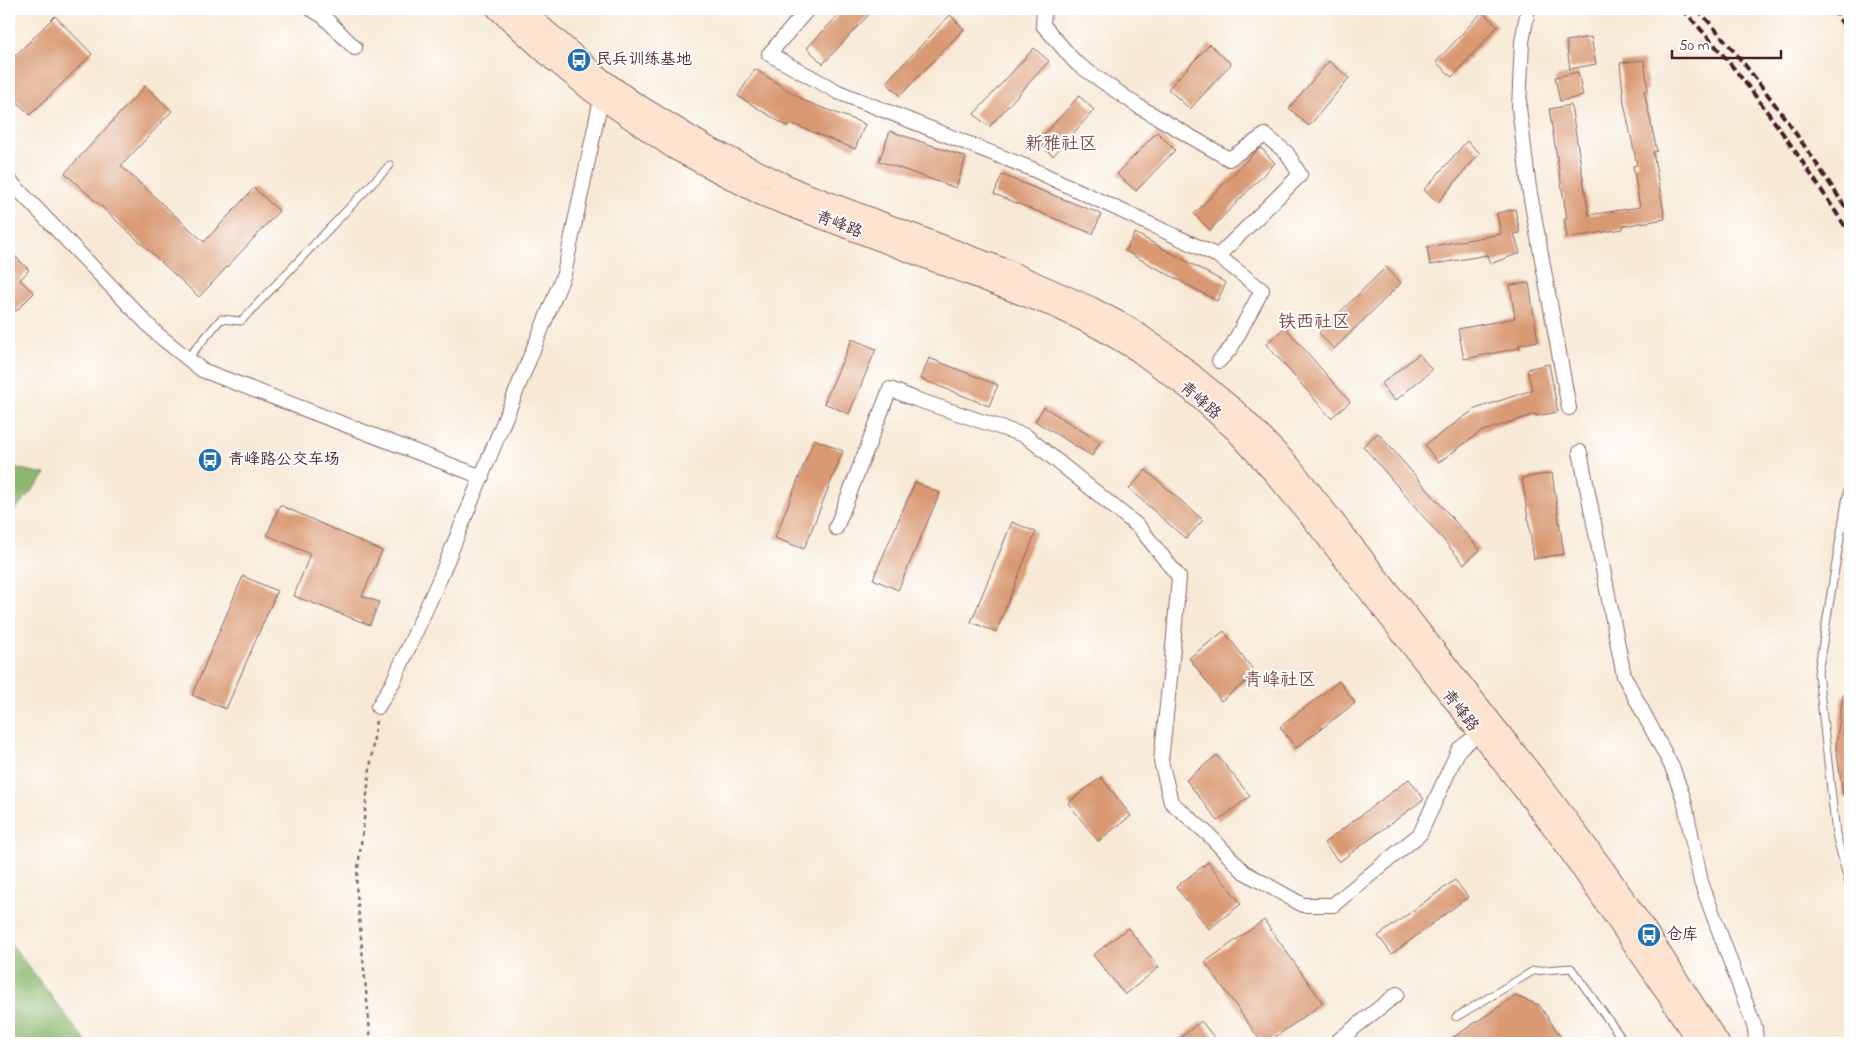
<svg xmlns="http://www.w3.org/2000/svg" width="1859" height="1052" viewBox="0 0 1859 1052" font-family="'Indie Flower','LXGW WenKai TC',sans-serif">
<rect width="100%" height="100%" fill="#fff"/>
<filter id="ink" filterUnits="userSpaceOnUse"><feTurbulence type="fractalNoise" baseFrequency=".02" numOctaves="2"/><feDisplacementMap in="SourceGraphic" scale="10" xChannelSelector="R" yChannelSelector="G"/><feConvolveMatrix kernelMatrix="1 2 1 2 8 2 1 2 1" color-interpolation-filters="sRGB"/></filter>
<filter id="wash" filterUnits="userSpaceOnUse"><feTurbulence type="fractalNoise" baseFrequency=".0096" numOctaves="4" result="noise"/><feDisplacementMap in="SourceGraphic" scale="20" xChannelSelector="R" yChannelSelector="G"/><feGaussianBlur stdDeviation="1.12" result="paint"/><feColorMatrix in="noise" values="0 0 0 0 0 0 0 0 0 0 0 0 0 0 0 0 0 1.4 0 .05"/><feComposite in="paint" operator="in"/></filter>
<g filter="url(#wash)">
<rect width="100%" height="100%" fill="#f7e9d5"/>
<path fill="#8bb76f" stroke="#6a6b4d" d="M 9,467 L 46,474 L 9,517 Z
M 9,941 L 87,1043 L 9,1043 Z"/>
<g id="blocks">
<path fill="#d99972" d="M 844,9 L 874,9 L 823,64 L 807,48 Z
M 1482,12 L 1498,26 L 1452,77 L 1436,62 Z
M 950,15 L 964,29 L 900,96 L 886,82 Z
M 55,16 L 92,54 L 30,115 L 9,93 L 9,62 Z
M 1591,37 L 1596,64 L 1570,69 L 1566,41 Z
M 1210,44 L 1231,64 L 1190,109 L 1168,89 Z
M 1034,48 L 1049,61 L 989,127 L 974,114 Z
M 1644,60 L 1648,90 L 1644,91 L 1657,151 L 1653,152 L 1665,219 L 1623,226 L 1623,229 L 1567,238 L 1564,219 L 1567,219 L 1549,109 L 1571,105 L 1589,215 L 1640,207 L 1633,166 L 1637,165 L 1624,103 L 1620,63 Z
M 1329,61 L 1349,78 L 1309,126 L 1289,108 Z
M 755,69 L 805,101 L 865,124 L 855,149 L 790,123 L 788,127 L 738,96 Z
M 1578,72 L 1583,96 L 1560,101 L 1555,77 Z
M 145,86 L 172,111 L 121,166 L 204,242 L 254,188 L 279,211 L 199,297 L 65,173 Z
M 1079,96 L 1094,110 L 1053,156 L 1037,142 Z
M 890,131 L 966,157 L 956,188 L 879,161 Z
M 1157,132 L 1175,150 L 1136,191 L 1117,174 Z
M 1467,141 L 1480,153 L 1438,202 L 1424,190 Z
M 1261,148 L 1275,163 L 1210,230 L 1194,214 L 1254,153 Z
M 1002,175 L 1101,214 L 1093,234 L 994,194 Z
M 1515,209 L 1520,233 L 1514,234 L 1520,253 L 1490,264 L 1487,255 L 1430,265 L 1427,247 L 1501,234 L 1497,213 Z
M 1135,233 L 1226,283 L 1217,301 L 1125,251 Z
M 9,250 L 29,270 L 20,280 L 34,293 L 16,311 L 9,304 Z
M 1386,267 L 1401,283 L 1334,349 L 1319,333 Z
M 1529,283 L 1538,341 L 1519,345 L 1520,348 L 1464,359 L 1458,329 L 1515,318 L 1510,285 Z
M 1285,327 L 1350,402 L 1331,418 L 1266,344 Z
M 852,339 L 876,349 L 849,414 L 824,403 Z
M 1419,354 L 1432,370 L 1395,401 L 1381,384 Z
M 929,358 L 998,385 L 989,406 L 921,379 Z
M 1549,364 L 1558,412 L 1536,416 L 1536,414 L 1480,432 L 1438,463 L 1425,445 L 1475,409 L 1532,390 L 1527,369 Z
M 1044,407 L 1100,442 L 1092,456 L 1035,421 Z
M 1378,433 L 1480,550 L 1464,564 L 1363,446 Z
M 814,439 L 843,451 L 804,549 L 775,538 Z
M 1146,470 L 1203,520 L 1186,539 L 1129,489 Z
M 1552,473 L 1564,554 L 1534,559 L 1522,478 Z
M 915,482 L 940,493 L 898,590 L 873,579 Z
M 280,505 L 382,551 L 362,596 L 379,602 L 370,625 L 294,596 L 310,554 L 267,535 Z
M 1012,522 L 1036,532 L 996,632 L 971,622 Z
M 243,576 L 277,591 L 226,709 L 192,695 Z
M 1224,631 L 1256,674 L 1221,701 L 1189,658 Z
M 1339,681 L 1355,703 L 1296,748 L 1280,727 Z
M 1843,695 L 1850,696 L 1850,796 L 1843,796 L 1836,745 Z
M 1217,755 L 1250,796 L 1218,821 L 1186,780 Z
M 1101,777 L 1131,816 L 1098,841 L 1068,803 Z
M 1409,779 L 1424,799 L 1339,862 L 1324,843 Z
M 1208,862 L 1241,904 L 1209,929 L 1176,887 Z
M 1455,880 L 1468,897 L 1392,954 L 1378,936 Z
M 1264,920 L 1323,1003 L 1267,1043 L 1262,1043 L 1205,962 Z
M 1128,928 L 1159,967 L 1125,995 L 1093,955 Z
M 1515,996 L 1539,1005 L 1565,1043 L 1445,1043 Z
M 1201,1021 L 1219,1043 L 1174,1043 Z"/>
</g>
</g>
<g filter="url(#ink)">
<use href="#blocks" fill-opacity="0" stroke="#876666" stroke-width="1"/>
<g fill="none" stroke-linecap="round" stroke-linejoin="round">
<g stroke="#876666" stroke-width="9">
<path id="lane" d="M 187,359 L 221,319 L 241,321 L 390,165
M 1850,477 L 1818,673 L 1836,834 L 1850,888
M 1456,1017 L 1533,971 L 1571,968 L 1625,1043"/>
</g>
<g stroke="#876666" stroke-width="16">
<path id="street" d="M 311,9 L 323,16 L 355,48
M 808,9 L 769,54 L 838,92 L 1032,169 L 1218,256
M 1044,9 L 1043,25 L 1076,63 L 1138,106 L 1229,159 L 1265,135 L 1287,153 L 1300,175 L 1218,256 L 1262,290 L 1231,348 L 1219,361
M 1528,9 L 1522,42 L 1519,108 L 1529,188 L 1569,408
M 9,180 L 157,334 L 202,370 L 482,477
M 1580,452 L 1624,676 L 1673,769 L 1684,800 L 1701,882 L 1755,1028 L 1756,1043
M 836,528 L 890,389 L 915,399 L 1026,436 L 1139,527 L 1179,577 L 1172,659 L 1161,761 L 1171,802 L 1209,835 L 1244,872 L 1303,905 L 1333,905 L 1420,834 L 1459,749 L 1485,729
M 378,707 L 393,682 L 440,578 L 564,274 L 601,99 L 606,92
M 1335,1043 L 1397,994"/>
</g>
<g stroke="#876666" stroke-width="22">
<path id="secondary" d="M 497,9 L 554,61 L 592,92 L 674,149 L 763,196 L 1059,309 L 1098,328 L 1137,351 L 1192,392 L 1235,431 L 1274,474 L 1319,528 L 1556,832 L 1657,979 L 1698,1043
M 522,9 L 602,79 L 634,102 L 708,147 L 797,190 L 1005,269 L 1091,307 L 1129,327 L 1168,354 L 1238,412 L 1290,465 L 1550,796 L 1605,870 L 1646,930 L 1719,1043"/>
</g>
<path stroke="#876666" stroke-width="2.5" stroke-dasharray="4 4" stroke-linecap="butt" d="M 371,1043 L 356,885 L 376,720"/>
<use href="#lane" stroke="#fff" stroke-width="7"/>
<use href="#street" stroke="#fff" stroke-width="14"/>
<use href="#secondary" stroke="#fde4d1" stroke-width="20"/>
<path stroke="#4a1f2b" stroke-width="4" stroke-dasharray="8 4" stroke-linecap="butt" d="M 1682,9 C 1747,77 1799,155 1850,234
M 1697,9 C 1755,71 1803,143 1850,214
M 1833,9 L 1850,35
M 1850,9 L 1850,10"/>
</g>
</g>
<defs>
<g id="bus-disc" transform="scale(1.25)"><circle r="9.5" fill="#1f6fb2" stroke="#fff"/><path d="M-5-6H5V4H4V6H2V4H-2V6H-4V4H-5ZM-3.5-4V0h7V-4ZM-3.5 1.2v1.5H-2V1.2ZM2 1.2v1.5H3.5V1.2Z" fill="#fff"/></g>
</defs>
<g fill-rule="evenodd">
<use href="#bus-disc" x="579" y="60"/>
<use href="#bus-disc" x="210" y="460"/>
<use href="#bus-disc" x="1649" y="935"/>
</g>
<g text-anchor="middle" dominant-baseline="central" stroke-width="4" stroke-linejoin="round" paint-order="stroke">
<g font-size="16" fill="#4a1f2b" stroke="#fff" text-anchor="start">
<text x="596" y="60">民兵训练基地</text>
<text x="228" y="460">青峰路公交车场</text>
<text x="1666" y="935">仓库</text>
</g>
<g font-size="16" fill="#4a1f2b" stroke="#fff">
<text transform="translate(839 225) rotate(21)">青峰路</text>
<text transform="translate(1200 401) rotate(41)">青峰路</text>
<text transform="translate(1460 711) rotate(52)">青峰路</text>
</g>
<g font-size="18" fill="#7c4a44" stroke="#fff">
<text x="1061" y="145">新雅社区</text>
<text x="1314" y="323">铁西社区</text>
<text x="1280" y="681">青峰社区</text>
</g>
</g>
<rect width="1859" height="1052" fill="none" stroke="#fff" stroke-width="30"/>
<path d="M1672 50v8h109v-8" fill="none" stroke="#4a1f2b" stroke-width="2.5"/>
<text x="1679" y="50" font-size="15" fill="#4a1f2b" stroke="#ffffff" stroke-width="4" paint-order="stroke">50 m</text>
</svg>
